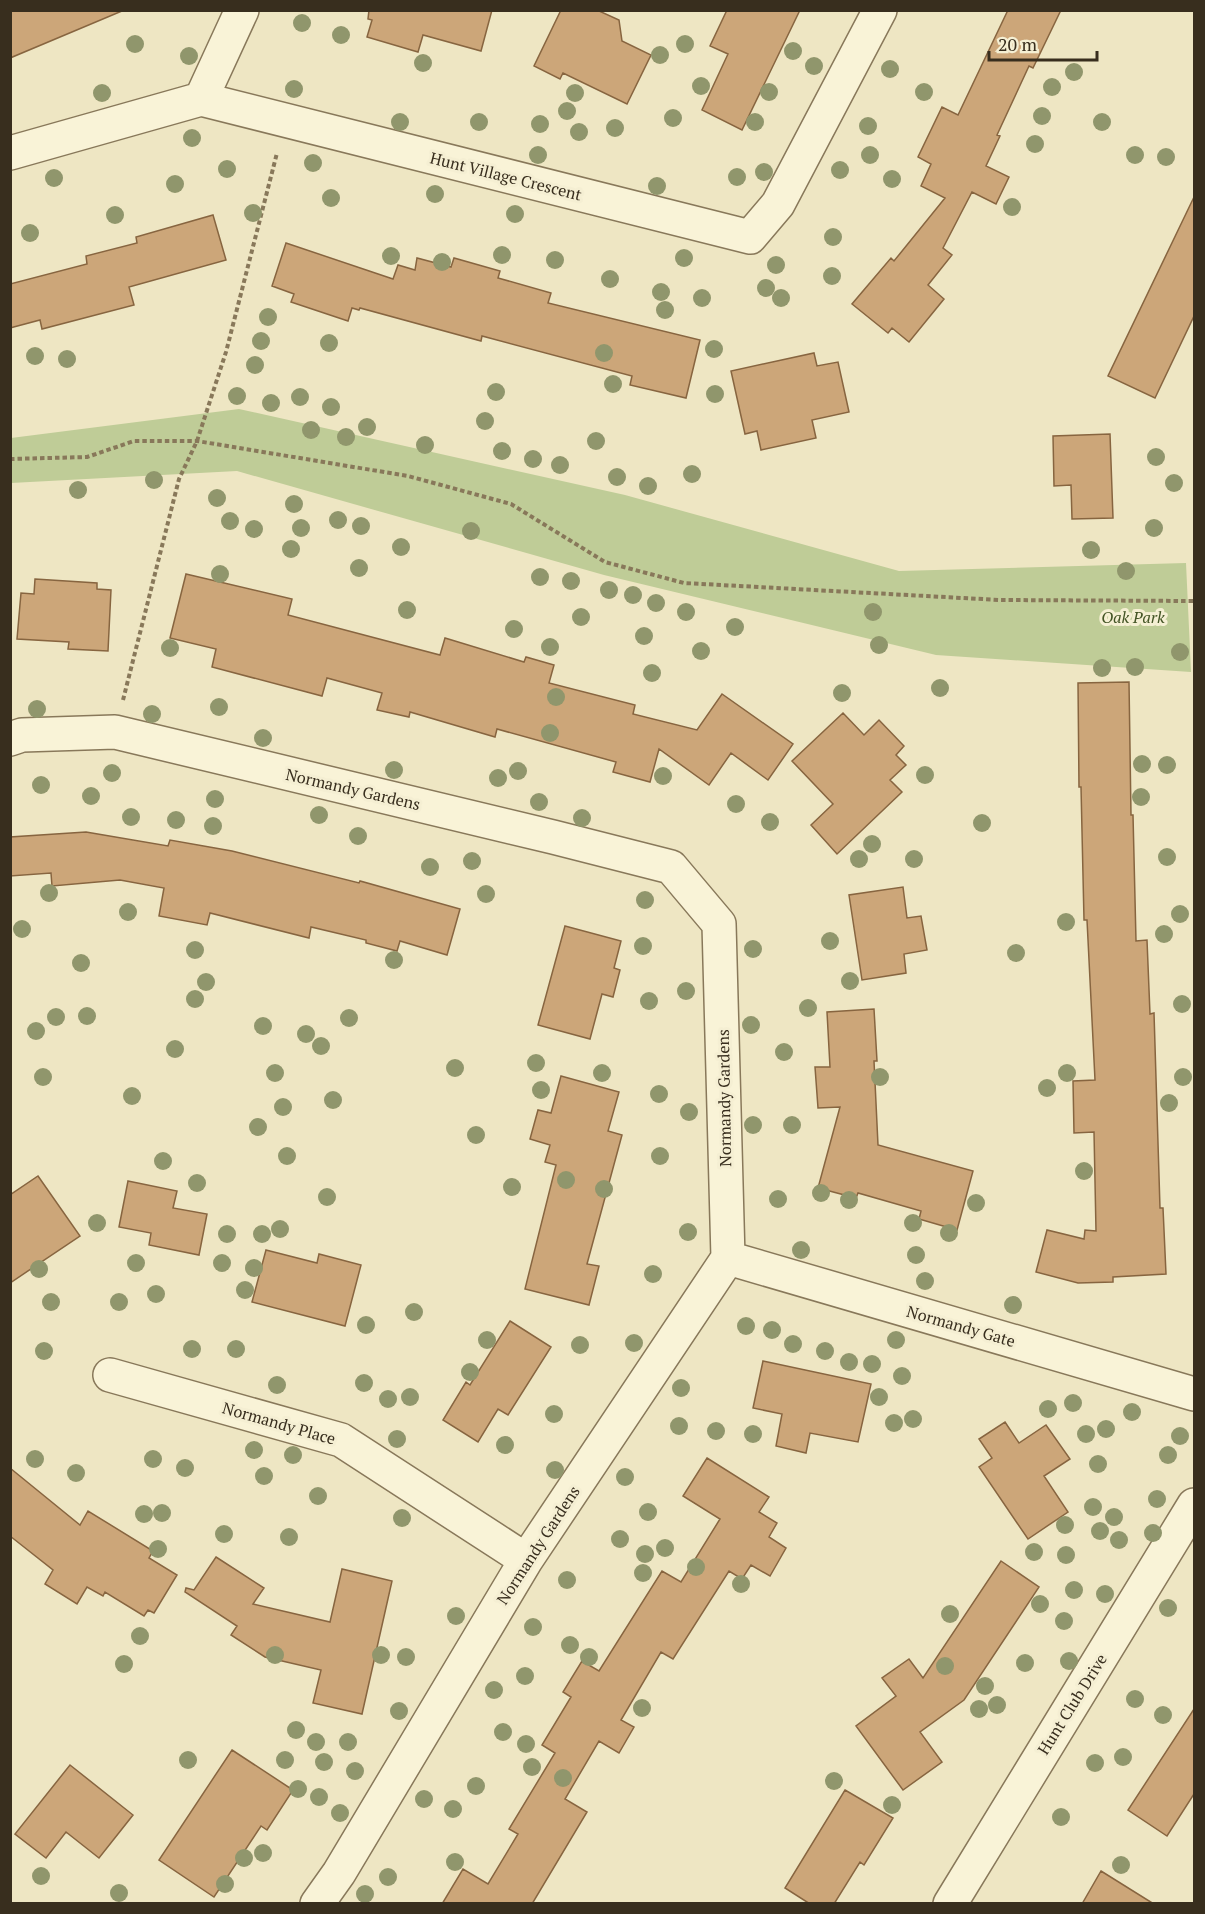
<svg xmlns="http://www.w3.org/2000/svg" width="1205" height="1914" viewBox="0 0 1205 1914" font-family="'PT Serif',serif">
<rect width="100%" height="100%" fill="#eee6c3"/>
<path fill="#bfcc97" d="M 239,409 L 625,495 L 899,571 L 1186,563 L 1191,672 L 936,655 L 604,575 L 237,471 L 11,483 L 11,438 Z"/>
<path fill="#cca679" stroke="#876540" stroke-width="1.5" d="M 10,10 L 122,10 L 122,11 L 10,58 Z
M 369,10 L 492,10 L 481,51 L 423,35 L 418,52 L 367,37 L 372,20 L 368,19 Z
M 561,10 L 597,10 L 619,20 L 622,41 L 651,55 L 627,104 L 563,73 L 560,79 L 534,66 Z
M 727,10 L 800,10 L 742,130 L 702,110 L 728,54 L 710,46 Z
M 1008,10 L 1061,10 L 1033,68 L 1029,66 L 997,135 L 1000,136 L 986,166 L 1009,177 L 996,204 L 972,192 L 943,248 L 952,255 L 928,285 L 944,299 L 909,342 L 892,328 L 888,333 L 852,304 L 891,258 L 894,261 L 945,198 L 921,186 L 931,164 L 918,157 L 942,107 L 958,115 Z
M 1194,197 L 1194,316 L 1155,398 L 1108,376 Z
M 213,215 L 226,260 L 129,287 L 134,305 L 42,329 L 40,320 L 10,328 L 10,284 L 87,264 L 86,256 L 137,243 L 136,237 Z
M 286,243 L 393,279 L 398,265 L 415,270 L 417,258 L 451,267 L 454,258 L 500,271 L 498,278 L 551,293 L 548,303 L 700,340 L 686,398 L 630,385 L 632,376 L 482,336 L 481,341 L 360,308 L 359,310 L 352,308 L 348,321 L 291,302 L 294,294 L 272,286 Z
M 814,353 L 817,366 L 838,362 L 849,412 L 812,420 L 816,438 L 761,450 L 757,431 L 745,434 L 731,371 Z
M 1110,434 L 1113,518 L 1072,519 L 1071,485 L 1054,486 L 1053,436 Z
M 186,574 L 292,599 L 288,615 L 440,655 L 445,638 L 524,662 L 526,657 L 554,665 L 549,683 L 635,705 L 633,714 L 697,730 L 722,694 L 793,744 L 768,780 L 731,753 L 709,785 L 659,749 L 650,782 L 613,772 L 616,762 L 497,729 L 495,737 L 410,712 L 409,717 L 377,710 L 382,693 L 327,678 L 322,696 L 212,667 L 216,649 L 170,638 Z
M 35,579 L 97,583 L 97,589 L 111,590 L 108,651 L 68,649 L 69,642 L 17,639 L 21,593 L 34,594 Z
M 1129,682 L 1131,815 L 1133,815 L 1136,941 L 1147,940 L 1150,1014 L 1154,1013 L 1160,1208 L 1163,1208 L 1166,1274 L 1113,1277 L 1113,1282 L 1078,1283 L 1036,1272 L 1047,1230 L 1084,1239 L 1085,1230 L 1096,1231 L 1094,1132 L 1074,1133 L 1073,1081 L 1095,1080 L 1087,920 L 1084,920 L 1081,787 L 1079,787 L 1078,683 Z
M 843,713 L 864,735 L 879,720 L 904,746 L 896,755 L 906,765 L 890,780 L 902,792 L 837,854 L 811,825 L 833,804 L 792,761 Z
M 86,832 L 168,846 L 170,840 L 232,851 L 359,883 L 360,881 L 460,909 L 447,955 L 400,941 L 397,951 L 366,943 L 366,940 L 311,927 L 309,938 L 210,913 L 207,925 L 159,916 L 164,888 L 120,880 L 52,886 L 51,873 L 10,876 L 10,837 Z
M 903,887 L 907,918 L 921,916 L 927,950 L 904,954 L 906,973 L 862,980 L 849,895 Z
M 565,926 L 621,941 L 614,968 L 620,970 L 613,997 L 602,994 L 590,1039 L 538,1025 Z
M 874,1009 L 877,1061 L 874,1061 L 878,1145 L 973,1171 L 957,1230 L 919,1219 L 921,1211 L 858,1193 L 856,1198 L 818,1188 L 840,1107 L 818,1108 L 815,1067 L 830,1067 L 827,1012 Z
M 561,1076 L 619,1092 L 608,1131 L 622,1135 L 587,1264 L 599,1266 L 589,1305 L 525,1289 L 556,1165 L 545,1162 L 550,1145 L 530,1139 L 538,1110 L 551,1113 Z
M 38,1176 L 80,1236 L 10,1283 L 10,1195 Z
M 128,1181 L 177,1191 L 173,1208 L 207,1214 L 199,1255 L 149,1245 L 151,1233 L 119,1227 Z
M 266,1250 L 317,1263 L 319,1254 L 361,1265 L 345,1326 L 252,1302 Z
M 510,1321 L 551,1347 L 508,1415 L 498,1409 L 478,1442 L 443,1420 L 466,1382 L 470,1385 Z
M 763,1361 L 871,1384 L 858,1442 L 810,1433 L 806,1453 L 776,1446 L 782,1414 L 753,1408 Z
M 1005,1422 L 1019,1443 L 1046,1425 L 1070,1459 L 1044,1476 L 1068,1512 L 1028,1539 L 979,1467 L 992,1458 L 979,1439 Z
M 707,1458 L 769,1497 L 759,1512 L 777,1523 L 769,1537 L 786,1548 L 770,1576 L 751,1565 L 742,1579 L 729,1571 L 673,1659 L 661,1652 L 621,1720 L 634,1727 L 619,1753 L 599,1741 L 565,1799 L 587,1812 L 532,1904 L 442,1904 L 463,1869 L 488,1884 L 518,1834 L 509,1829 L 555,1753 L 542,1745 L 571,1697 L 563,1692 L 582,1661 L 599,1671 L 662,1571 L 681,1582 L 720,1519 L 683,1496 Z
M 10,1468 L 80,1525 L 88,1511 L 153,1551 L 149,1558 L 177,1575 L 154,1613 L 148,1610 L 144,1616 L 105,1592 L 103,1596 L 87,1587 L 77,1604 L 45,1584 L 53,1570 L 10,1536 Z
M 216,1557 L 264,1588 L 253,1604 L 330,1622 L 342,1569 L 392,1581 L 362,1714 L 313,1703 L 321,1670 L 265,1657 L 231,1635 L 237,1626 L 185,1592 L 186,1588 L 194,1590 Z
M 1001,1561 L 1039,1587 L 964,1700 L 920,1732 L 942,1762 L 903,1790 L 856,1726 L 896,1696 L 882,1678 L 909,1659 L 923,1678 Z
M 1194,1709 L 1194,1794 L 1167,1836 L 1128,1810 Z
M 232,1750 L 293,1790 L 267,1830 L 261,1826 L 214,1897 L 159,1860 Z
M 70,1765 L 133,1815 L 99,1858 L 66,1832 L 46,1858 L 15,1834 Z
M 845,1790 L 893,1818 L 864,1865 L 860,1862 L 834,1904 L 810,1904 L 785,1888 Z
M 1101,1871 L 1154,1904 L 1082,1904 Z"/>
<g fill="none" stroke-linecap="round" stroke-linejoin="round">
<g stroke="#88785a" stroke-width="36">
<path id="minor" d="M 201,99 L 242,10
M 10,153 L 201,99 L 750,237 L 778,204 L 880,10
M 10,739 L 22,735 L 115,732 L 553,837 L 671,867 L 719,924 L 728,1258 L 526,1560 L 339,1873 L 317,1904
M 728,1258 L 1194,1394
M 110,1375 L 341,1440 L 526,1560
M 950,1904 L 1194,1505"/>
</g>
<path stroke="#88785a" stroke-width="4" stroke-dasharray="4.5 3" stroke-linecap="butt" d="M 10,459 L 87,457 L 134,441 L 197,441 L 408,476 L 511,504 L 605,562 L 684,583 L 1000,600 L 1194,601
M 123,700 L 179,479 L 197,441 L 226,352 L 277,153"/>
<use href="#minor" stroke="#f9f3d7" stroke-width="33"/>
</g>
<g fill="#90966c">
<circle cx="302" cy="23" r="9"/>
<circle cx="341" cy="35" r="9"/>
<circle cx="135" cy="44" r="9"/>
<circle cx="685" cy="44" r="9"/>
<circle cx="793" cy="51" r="9"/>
<circle cx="660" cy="55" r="9"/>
<circle cx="189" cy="56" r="9"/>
<circle cx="423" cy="63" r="9"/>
<circle cx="814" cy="66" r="9"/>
<circle cx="890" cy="69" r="9"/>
<circle cx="1074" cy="72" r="9"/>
<circle cx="701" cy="86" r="9"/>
<circle cx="1052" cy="87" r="9"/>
<circle cx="294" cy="89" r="9"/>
<circle cx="769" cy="92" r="9"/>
<circle cx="924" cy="92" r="9"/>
<circle cx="102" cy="93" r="9"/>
<circle cx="575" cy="93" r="9"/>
<circle cx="567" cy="111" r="9"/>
<circle cx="1042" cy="116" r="9"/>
<circle cx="673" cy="118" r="9"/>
<circle cx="400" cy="122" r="9"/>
<circle cx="479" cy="122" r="9"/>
<circle cx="755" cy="122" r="9"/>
<circle cx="1102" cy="122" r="9"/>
<circle cx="540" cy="124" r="9"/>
<circle cx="868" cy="126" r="9"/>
<circle cx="615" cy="128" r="9"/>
<circle cx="579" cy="132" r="9"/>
<circle cx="192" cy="138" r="9"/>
<circle cx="1035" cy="144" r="9"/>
<circle cx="538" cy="155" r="9"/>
<circle cx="870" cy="155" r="9"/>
<circle cx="1135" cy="155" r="9"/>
<circle cx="1166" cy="157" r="9"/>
<circle cx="313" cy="163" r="9"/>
<circle cx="227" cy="169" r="9"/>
<circle cx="840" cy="170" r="9"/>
<circle cx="764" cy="172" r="9"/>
<circle cx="737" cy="177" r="9"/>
<circle cx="54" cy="178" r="9"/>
<circle cx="892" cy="179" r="9"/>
<circle cx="175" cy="184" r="9"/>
<circle cx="657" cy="186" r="9"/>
<circle cx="435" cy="194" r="9"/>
<circle cx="331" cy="198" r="9"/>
<circle cx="1012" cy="207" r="9"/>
<circle cx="253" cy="213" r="9"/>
<circle cx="515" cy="214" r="9"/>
<circle cx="115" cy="215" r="9"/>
<circle cx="30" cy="233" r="9"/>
<circle cx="833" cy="237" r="9"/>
<circle cx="502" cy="255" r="9"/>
<circle cx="391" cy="256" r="9"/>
<circle cx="684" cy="258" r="9"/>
<circle cx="555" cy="260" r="9"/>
<circle cx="442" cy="262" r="9"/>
<circle cx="776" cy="265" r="9"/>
<circle cx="832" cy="276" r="9"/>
<circle cx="610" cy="279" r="9"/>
<circle cx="766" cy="288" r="9"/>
<circle cx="661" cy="292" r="9"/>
<circle cx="702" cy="298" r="9"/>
<circle cx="781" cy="298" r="9"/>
<circle cx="665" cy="310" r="9"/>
<circle cx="268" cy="317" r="9"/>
<circle cx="261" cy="341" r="9"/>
<circle cx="329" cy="343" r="9"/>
<circle cx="714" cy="349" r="9"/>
<circle cx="604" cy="353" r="9"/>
<circle cx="35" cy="356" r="9"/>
<circle cx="67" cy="359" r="9"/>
<circle cx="255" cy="365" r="9"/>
<circle cx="613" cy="384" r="9"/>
<circle cx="496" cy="392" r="9"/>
<circle cx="715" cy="394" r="9"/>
<circle cx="237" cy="396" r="9"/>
<circle cx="300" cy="397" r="9"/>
<circle cx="271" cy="403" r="9"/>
<circle cx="331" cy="407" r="9"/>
<circle cx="485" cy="421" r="9"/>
<circle cx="367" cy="427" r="9"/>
<circle cx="311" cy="430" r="9"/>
<circle cx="346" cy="437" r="9"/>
<circle cx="596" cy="441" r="9"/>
<circle cx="425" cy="445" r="9"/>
<circle cx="502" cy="451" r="9"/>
<circle cx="1156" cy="457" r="9"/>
<circle cx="533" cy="459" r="9"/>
<circle cx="560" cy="465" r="9"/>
<circle cx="692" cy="474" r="9"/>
<circle cx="617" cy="477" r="9"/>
<circle cx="154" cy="480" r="9"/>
<circle cx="1174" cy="483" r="9"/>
<circle cx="648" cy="486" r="9"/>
<circle cx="78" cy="490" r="9"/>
<circle cx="217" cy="498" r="9"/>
<circle cx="294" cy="504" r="9"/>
<circle cx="338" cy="520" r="9"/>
<circle cx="230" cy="521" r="9"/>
<circle cx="361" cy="526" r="9"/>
<circle cx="301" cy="528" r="9"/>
<circle cx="1154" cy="528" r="9"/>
<circle cx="254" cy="529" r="9"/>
<circle cx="471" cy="531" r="9"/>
<circle cx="401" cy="547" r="9"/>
<circle cx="291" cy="549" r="9"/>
<circle cx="1091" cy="550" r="9"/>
<circle cx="359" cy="568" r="9"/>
<circle cx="1126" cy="571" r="9"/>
<circle cx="220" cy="574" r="9"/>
<circle cx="540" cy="577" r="9"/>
<circle cx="571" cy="581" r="9"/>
<circle cx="609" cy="590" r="9"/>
<circle cx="633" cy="595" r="9"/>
<circle cx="656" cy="603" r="9"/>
<circle cx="407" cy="610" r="9"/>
<circle cx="686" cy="612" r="9"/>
<circle cx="873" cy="612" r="9"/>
<circle cx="581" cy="617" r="9"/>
<circle cx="735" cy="627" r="9"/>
<circle cx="514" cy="629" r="9"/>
<circle cx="644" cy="636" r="9"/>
<circle cx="879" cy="645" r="9"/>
<circle cx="550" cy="647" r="9"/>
<circle cx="170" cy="648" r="9"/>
<circle cx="701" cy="651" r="9"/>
<circle cx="1180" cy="652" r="9"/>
<circle cx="1135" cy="667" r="9"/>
<circle cx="1102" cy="668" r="9"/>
<circle cx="652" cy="673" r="9"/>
<circle cx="940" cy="688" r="9"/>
<circle cx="842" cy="693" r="9"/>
<circle cx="556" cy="697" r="9"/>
<circle cx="219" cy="707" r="9"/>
<circle cx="37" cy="709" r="9"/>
<circle cx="152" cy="714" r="9"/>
<circle cx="550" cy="733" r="9"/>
<circle cx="263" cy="738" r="9"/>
<circle cx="1142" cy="764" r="9"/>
<circle cx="1167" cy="765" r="9"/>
<circle cx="394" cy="770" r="9"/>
<circle cx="518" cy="771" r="9"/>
<circle cx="112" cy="773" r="9"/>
<circle cx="925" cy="775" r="9"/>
<circle cx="663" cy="776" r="9"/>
<circle cx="498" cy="778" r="9"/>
<circle cx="41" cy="785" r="9"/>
<circle cx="91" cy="796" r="9"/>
<circle cx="1141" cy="797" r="9"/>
<circle cx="215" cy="799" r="9"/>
<circle cx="539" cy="802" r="9"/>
<circle cx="736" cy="804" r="9"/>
<circle cx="319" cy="815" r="9"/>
<circle cx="131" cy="817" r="9"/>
<circle cx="582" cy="818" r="9"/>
<circle cx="176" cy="820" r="9"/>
<circle cx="770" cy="822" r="9"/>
<circle cx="982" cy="823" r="9"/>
<circle cx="213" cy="826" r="9"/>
<circle cx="358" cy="836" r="9"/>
<circle cx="872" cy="844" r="9"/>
<circle cx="1167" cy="857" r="9"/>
<circle cx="859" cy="859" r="9"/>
<circle cx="914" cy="859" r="9"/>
<circle cx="472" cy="861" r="9"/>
<circle cx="430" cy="867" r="9"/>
<circle cx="49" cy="893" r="9"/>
<circle cx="486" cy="894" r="9"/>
<circle cx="645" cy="900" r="9"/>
<circle cx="128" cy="912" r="9"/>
<circle cx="1180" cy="914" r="9"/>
<circle cx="1066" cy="922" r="9"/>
<circle cx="22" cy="929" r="9"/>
<circle cx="1164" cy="934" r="9"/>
<circle cx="830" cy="941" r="9"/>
<circle cx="643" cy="946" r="9"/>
<circle cx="753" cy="949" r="9"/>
<circle cx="195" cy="950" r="9"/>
<circle cx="1016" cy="953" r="9"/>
<circle cx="394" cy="960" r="9"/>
<circle cx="81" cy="963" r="9"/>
<circle cx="850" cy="981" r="9"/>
<circle cx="206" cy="982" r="9"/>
<circle cx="686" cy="991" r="9"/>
<circle cx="195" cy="999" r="9"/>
<circle cx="649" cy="1001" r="9"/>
<circle cx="1182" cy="1004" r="9"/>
<circle cx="808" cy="1008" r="9"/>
<circle cx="87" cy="1016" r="9"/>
<circle cx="56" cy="1017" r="9"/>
<circle cx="349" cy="1018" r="9"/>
<circle cx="751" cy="1025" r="9"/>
<circle cx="263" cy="1026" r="9"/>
<circle cx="36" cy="1031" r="9"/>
<circle cx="306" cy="1034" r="9"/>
<circle cx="321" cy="1046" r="9"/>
<circle cx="175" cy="1049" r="9"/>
<circle cx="784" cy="1052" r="9"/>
<circle cx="536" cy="1063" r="9"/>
<circle cx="455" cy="1068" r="9"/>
<circle cx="275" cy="1073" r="9"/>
<circle cx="602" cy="1073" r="9"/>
<circle cx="1067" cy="1073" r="9"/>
<circle cx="43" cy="1077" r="9"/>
<circle cx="880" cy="1077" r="9"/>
<circle cx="1183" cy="1077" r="9"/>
<circle cx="1047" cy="1088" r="9"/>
<circle cx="541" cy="1090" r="9"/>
<circle cx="659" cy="1094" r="9"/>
<circle cx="132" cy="1096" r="9"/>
<circle cx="333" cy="1100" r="9"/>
<circle cx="1169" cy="1103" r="9"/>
<circle cx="283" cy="1107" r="9"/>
<circle cx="689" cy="1112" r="9"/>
<circle cx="753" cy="1125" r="9"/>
<circle cx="792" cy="1125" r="9"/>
<circle cx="258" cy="1127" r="9"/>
<circle cx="476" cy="1135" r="9"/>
<circle cx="287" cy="1156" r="9"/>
<circle cx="660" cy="1156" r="9"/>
<circle cx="163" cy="1161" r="9"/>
<circle cx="1084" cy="1171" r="9"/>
<circle cx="566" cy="1180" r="9"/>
<circle cx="197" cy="1183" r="9"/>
<circle cx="512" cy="1187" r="9"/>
<circle cx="604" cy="1189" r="9"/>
<circle cx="821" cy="1193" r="9"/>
<circle cx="327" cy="1197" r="9"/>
<circle cx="778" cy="1199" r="9"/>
<circle cx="849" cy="1200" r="9"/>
<circle cx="976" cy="1203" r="9"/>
<circle cx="97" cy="1223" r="9"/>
<circle cx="913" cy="1223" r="9"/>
<circle cx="280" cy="1229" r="9"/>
<circle cx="688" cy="1232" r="9"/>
<circle cx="949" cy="1233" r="9"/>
<circle cx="227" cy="1234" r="9"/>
<circle cx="262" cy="1234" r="9"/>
<circle cx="801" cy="1250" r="9"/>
<circle cx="916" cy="1255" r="9"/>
<circle cx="136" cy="1263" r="9"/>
<circle cx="222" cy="1263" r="9"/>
<circle cx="254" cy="1268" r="9"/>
<circle cx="39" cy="1269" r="9"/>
<circle cx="653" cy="1274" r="9"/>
<circle cx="925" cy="1281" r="9"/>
<circle cx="245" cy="1290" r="9"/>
<circle cx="156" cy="1294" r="9"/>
<circle cx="51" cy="1302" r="9"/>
<circle cx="119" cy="1302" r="9"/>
<circle cx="1013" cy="1305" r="9"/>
<circle cx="414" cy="1312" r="9"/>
<circle cx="366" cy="1325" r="9"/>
<circle cx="746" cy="1326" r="9"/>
<circle cx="772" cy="1330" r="9"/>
<circle cx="487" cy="1340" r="9"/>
<circle cx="896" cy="1340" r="9"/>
<circle cx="634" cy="1343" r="9"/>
<circle cx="793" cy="1344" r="9"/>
<circle cx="580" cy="1345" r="9"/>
<circle cx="192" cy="1349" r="9"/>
<circle cx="236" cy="1349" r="9"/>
<circle cx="44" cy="1351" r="9"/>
<circle cx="825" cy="1351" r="9"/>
<circle cx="849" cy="1362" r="9"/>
<circle cx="872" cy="1364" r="9"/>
<circle cx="470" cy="1372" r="9"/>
<circle cx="902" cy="1376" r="9"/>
<circle cx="364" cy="1383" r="9"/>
<circle cx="277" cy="1385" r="9"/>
<circle cx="681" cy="1388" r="9"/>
<circle cx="410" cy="1397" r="9"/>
<circle cx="879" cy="1397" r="9"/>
<circle cx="388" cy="1399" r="9"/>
<circle cx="1073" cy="1403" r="9"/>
<circle cx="1048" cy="1409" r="9"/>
<circle cx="1132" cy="1412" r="9"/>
<circle cx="554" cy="1414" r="9"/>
<circle cx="913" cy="1419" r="9"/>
<circle cx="894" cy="1423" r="9"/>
<circle cx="679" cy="1426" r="9"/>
<circle cx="1106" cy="1429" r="9"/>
<circle cx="716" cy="1431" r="9"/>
<circle cx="753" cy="1434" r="9"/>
<circle cx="1086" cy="1434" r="9"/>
<circle cx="1180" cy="1436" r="9"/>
<circle cx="397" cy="1439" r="9"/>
<circle cx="505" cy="1445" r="9"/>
<circle cx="254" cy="1450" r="9"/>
<circle cx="293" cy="1455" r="9"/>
<circle cx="1168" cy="1455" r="9"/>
<circle cx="35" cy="1459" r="9"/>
<circle cx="153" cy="1459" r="9"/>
<circle cx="1098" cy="1464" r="9"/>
<circle cx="185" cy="1468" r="9"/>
<circle cx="555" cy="1470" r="9"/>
<circle cx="76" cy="1473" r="9"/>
<circle cx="264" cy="1476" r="9"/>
<circle cx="625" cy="1477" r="9"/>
<circle cx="318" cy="1496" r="9"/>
<circle cx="1157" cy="1499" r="9"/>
<circle cx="1093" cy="1507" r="9"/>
<circle cx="648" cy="1512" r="9"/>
<circle cx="162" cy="1513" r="9"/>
<circle cx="144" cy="1514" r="9"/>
<circle cx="1114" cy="1517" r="9"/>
<circle cx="402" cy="1518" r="9"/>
<circle cx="1065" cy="1525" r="9"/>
<circle cx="1100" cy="1531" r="9"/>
<circle cx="1153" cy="1533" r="9"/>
<circle cx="224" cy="1534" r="9"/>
<circle cx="289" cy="1537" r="9"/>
<circle cx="620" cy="1539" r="9"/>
<circle cx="1119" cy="1540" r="9"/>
<circle cx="665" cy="1548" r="9"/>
<circle cx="158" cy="1549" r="9"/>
<circle cx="1034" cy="1552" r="9"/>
<circle cx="645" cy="1554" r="9"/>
<circle cx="1066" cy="1555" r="9"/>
<circle cx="696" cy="1567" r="9"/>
<circle cx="643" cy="1573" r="9"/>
<circle cx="567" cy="1580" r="9"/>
<circle cx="741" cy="1584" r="9"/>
<circle cx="1074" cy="1590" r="9"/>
<circle cx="1105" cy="1594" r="9"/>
<circle cx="1040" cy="1604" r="9"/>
<circle cx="1168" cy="1608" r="9"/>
<circle cx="950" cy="1614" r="9"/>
<circle cx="456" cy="1616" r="9"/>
<circle cx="1064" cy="1621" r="9"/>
<circle cx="533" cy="1627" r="9"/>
<circle cx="140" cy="1636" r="9"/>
<circle cx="570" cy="1645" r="9"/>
<circle cx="275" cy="1655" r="9"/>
<circle cx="381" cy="1655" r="9"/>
<circle cx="406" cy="1657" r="9"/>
<circle cx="589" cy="1657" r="9"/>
<circle cx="1069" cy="1661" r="9"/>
<circle cx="1025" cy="1663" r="9"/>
<circle cx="124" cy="1664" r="9"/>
<circle cx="945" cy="1666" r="9"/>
<circle cx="525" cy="1676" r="9"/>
<circle cx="985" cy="1686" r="9"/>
<circle cx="494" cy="1690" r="9"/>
<circle cx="1135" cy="1699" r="9"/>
<circle cx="997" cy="1705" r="9"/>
<circle cx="642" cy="1708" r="9"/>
<circle cx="979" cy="1709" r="9"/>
<circle cx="399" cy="1711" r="9"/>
<circle cx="1163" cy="1715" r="9"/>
<circle cx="296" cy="1730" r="9"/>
<circle cx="503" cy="1732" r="9"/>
<circle cx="316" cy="1742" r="9"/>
<circle cx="348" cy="1742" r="9"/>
<circle cx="526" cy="1744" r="9"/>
<circle cx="1123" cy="1757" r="9"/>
<circle cx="188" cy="1760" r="9"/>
<circle cx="285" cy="1760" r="9"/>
<circle cx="324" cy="1762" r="9"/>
<circle cx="1095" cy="1763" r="9"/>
<circle cx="532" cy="1767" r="9"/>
<circle cx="355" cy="1771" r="9"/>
<circle cx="563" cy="1778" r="9"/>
<circle cx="834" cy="1781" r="9"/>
<circle cx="476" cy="1786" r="9"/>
<circle cx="298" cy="1789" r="9"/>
<circle cx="319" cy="1797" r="9"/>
<circle cx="424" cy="1799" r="9"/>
<circle cx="892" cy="1805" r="9"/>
<circle cx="453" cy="1809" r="9"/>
<circle cx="340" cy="1813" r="9"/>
<circle cx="1061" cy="1817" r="9"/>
<circle cx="263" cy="1853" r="9"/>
<circle cx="244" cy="1858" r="9"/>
<circle cx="455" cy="1862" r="9"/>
<circle cx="1121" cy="1865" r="9"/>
<circle cx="41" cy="1876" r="9"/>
<circle cx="388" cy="1877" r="9"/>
<circle cx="225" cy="1884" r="9"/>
<circle cx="119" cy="1893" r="9"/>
<circle cx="365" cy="1894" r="9"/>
</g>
<g text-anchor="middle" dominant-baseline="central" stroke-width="6" stroke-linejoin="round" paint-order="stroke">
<g font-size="16" fill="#382e1e" stroke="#f5efd3">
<text transform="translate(506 176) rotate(14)">Hunt Village Crescent</text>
<text transform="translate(353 789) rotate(13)">Normandy Gardens</text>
<text transform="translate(724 1098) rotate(-91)">Normandy Gardens</text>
<text transform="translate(961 1326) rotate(16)">Normandy Gate</text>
<text transform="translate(279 1423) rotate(16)">Normandy Place</text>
<text transform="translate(538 1545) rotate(-57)">Normandy Gardens</text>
<text transform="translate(1072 1704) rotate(-58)">Hunt Club Drive</text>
</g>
<g font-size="16" font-style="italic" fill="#435425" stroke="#f5efd3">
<text x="1133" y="617">Oak Park</text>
</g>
</g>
<rect width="1205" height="1914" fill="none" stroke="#382e1e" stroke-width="24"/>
<path d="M989 51v9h108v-9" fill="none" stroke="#382e1e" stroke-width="3"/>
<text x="998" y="51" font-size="18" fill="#382e1e" stroke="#f5efd3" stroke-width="4.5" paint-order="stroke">20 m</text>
</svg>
